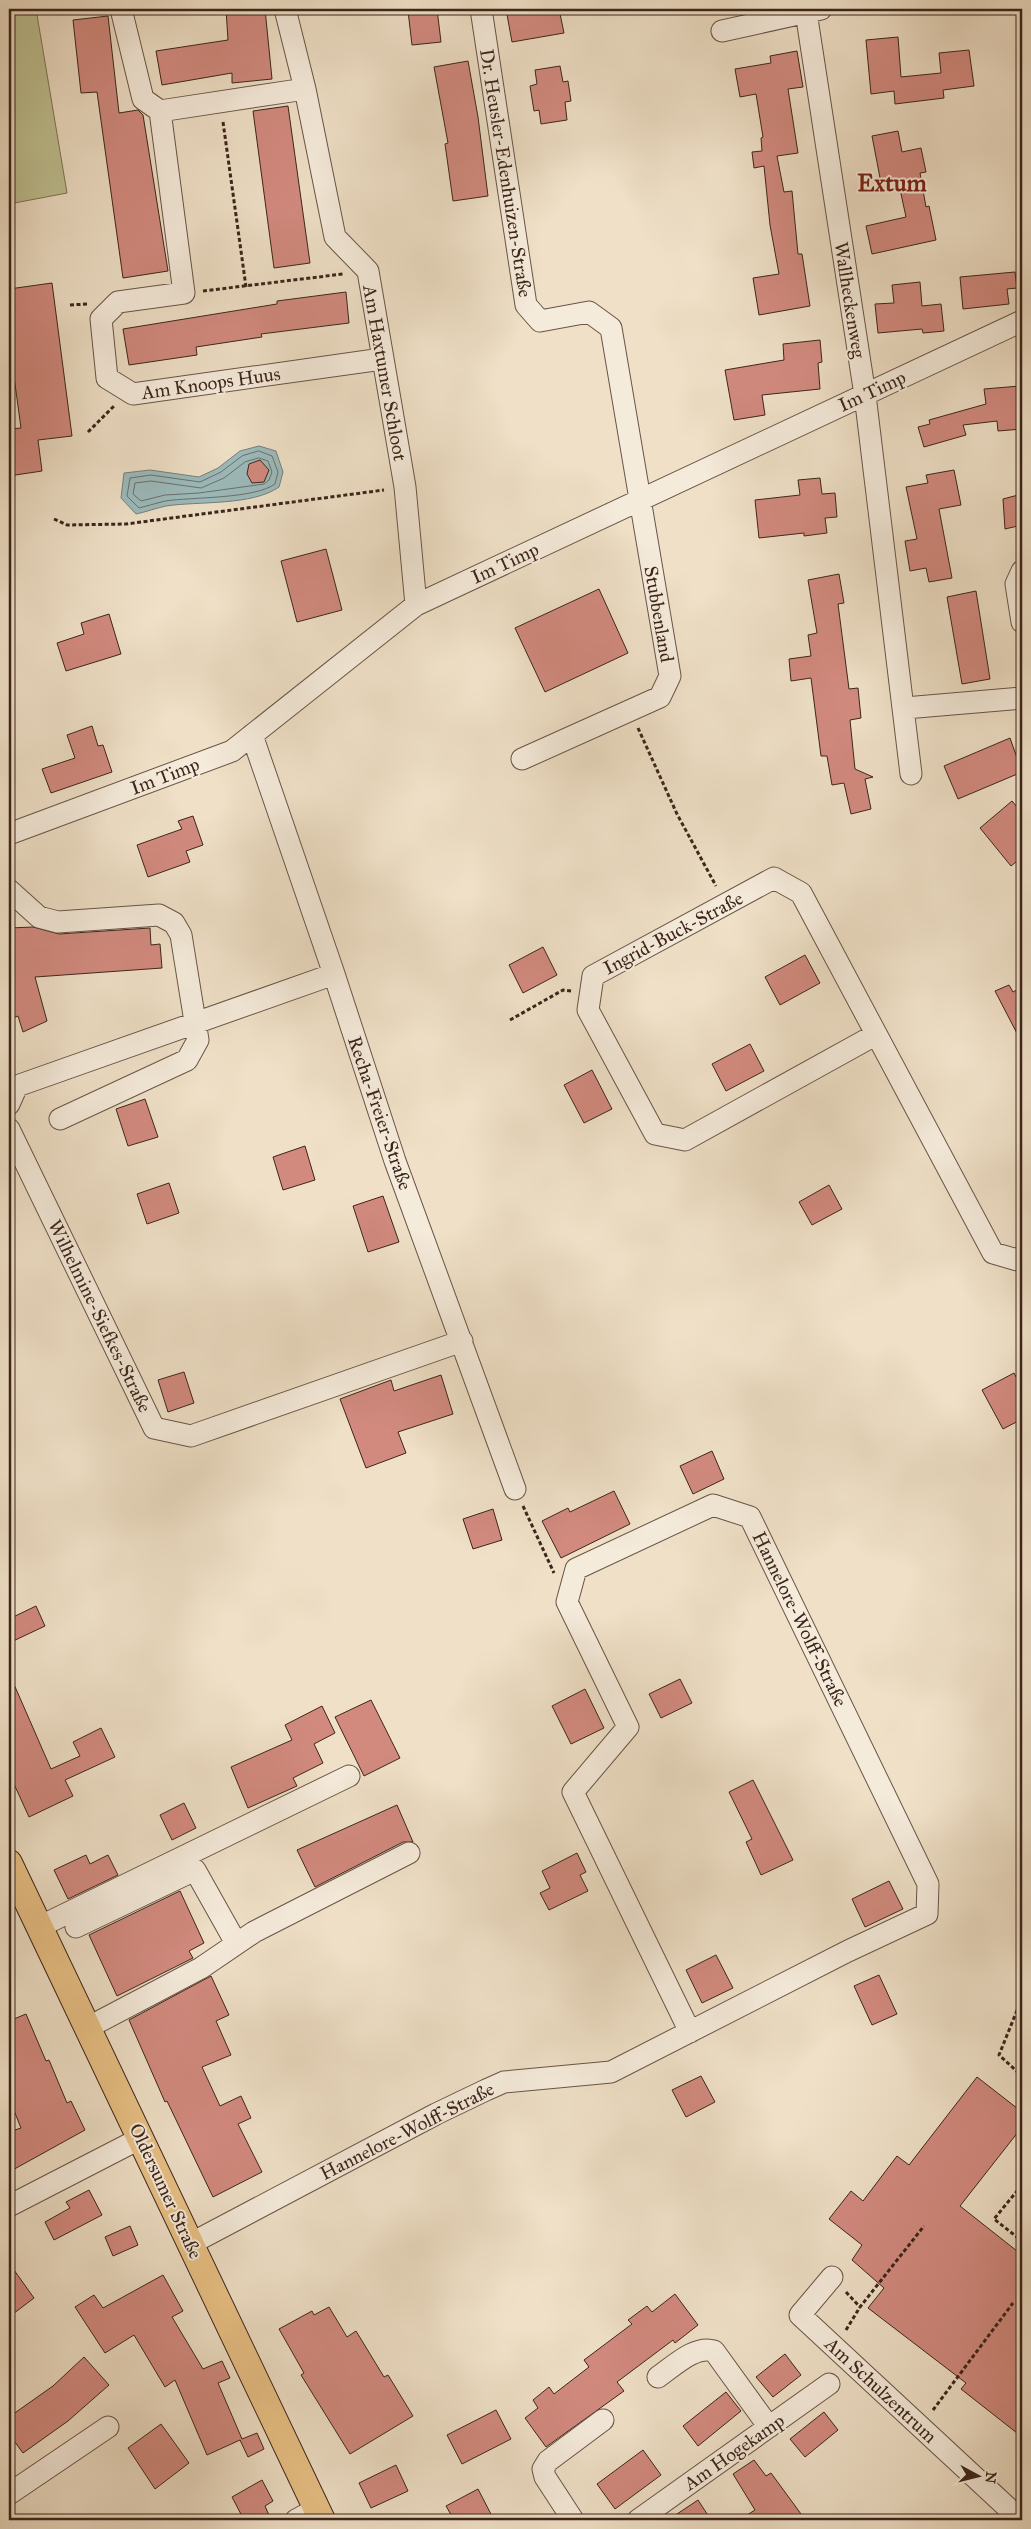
<svg xmlns="http://www.w3.org/2000/svg" width="1031" height="2529" viewBox="0 0 1031 2529" font-family="'IM FELL Great Primer',serif">
<rect width="100%" height="100%" fill="#efe0c7"/>
<filter id="stains"><feTurbulence type="fractalNoise" baseFrequency=".004" numOctaves="4"/><feColorMatrix values="0 0 0 0 .2 0 0 0 0 .09 0 0 0 0 .02 0 0 0 .5 -.17"/></filter>
<radialGradient id="worn" r=".72"><stop offset=".6" stop-color="#630" stop-opacity="0"/><stop offset="1" stop-color="#630" stop-opacity=".3"/></radialGradient>
<path fill="#bfc192" stroke="#7e7356" d="M 9,9 L 36,9 L 67,193 L 9,204 Z"/>
<path fill="#9cbbbd" stroke="#767f7c" d="M 259,446 L 276,451 L 283,472 L 279,487 C 252,506 199,501 166,506 C 156,508 146,512 136,514 L 121,498 L 124,473 L 150,470 L 199,477 L 218,468 L 240,451 Z"/>
<g fill="none" stroke-linecap="round" stroke-linejoin="round">
<path stroke="#6c706c" stroke-width="1" d="M 259,451 L 272,456 L 278,472 L 275,484 C 254,499 192,497 165,501 C 156,503 148,506 139,508 L 127,496 L 130,478 L 151,475 L 200,482 L 221,472 L 242,456 Z
M 259,458 L 268,461 L 272,472 L 269,480 L 264,484 L 199,493 L 165,495 L 141,501 L 133,494 L 135,483 L 151,481 L 201,488 L 224,478 L 245,462 Z"/>
</g>
<path fill="#d28a7f" stroke="#3c251b" d="M 226,9 L 265,9 L 272,79 L 232,83 L 232,73 L 162,85 L 156,51 L 228,40 Z
M 428,9 L 437,9 L 441,42 L 412,45 L 408,11 Z
M 506,9 L 559,9 L 564,33 L 512,42 Z
M 108,16 L 119,113 L 138,110 L 143,115 L 168,271 L 123,278 L 97,92 L 81,93 L 73,20 Z
M 898,37 L 901,77 L 941,73 L 939,53 L 969,50 L 974,86 L 943,90 L 944,98 L 895,104 L 894,91 L 871,94 L 866,40 Z
M 797,51 L 803,87 L 788,89 L 798,153 L 777,156 L 784,192 L 792,191 L 798,254 L 802,254 L 810,306 L 759,315 L 753,278 L 779,274 L 770,225 L 764,166 L 754,168 L 752,152 L 762,151 L 761,138 L 763,137 L 756,94 L 740,97 L 735,69 L 771,63 L 770,56 Z
M 468,61 L 478,117 L 488,196 L 453,201 L 445,144 L 448,143 L 434,67 Z
M 560,66 L 563,82 L 568,81 L 571,101 L 565,102 L 567,120 L 541,124 L 539,110 L 534,111 L 530,86 L 537,84 L 535,70 Z
M 288,106 L 310,263 L 274,268 L 253,111 Z
M 898,131 L 902,152 L 921,148 L 926,172 L 920,173 L 926,207 L 929,206 L 936,240 L 872,254 L 866,226 L 906,217 L 898,180 L 881,183 L 872,136 Z
M 1015,272 L 1017,288 L 1007,289 L 1009,304 L 963,309 L 960,277 Z
M 920,282 L 922,306 L 941,304 L 944,331 L 923,333 L 922,329 L 878,333 L 875,304 L 894,303 L 892,285 Z
M 52,283 L 72,436 L 38,440 L 42,471 L 9,476 L 9,429 L 21,428 L 9,340 L 9,289 Z
M 346,292 L 349,323 L 261,334 L 262,337 L 196,347 L 197,355 L 129,365 L 123,329 L 277,304 L 277,301 Z
M 820,340 L 822,362 L 818,363 L 820,389 L 762,395 L 765,415 L 734,420 L 725,370 L 784,360 L 783,344 Z
M 1020,386 L 1022,429 L 998,431 L 997,421 L 963,425 L 966,435 L 924,447 L 918,427 L 930,424 L 929,420 L 986,404 L 984,389 Z
M 260,460 L 269,470 L 264,482 L 252,483 L 247,474 L 249,464 Z
M 954,470 L 961,505 L 939,509 L 952,578 L 929,582 L 926,568 L 910,571 L 905,541 L 917,539 L 906,487 L 928,483 L 926,475 Z
M 820,478 L 822,494 L 835,493 L 837,517 L 825,518 L 827,533 L 804,536 L 804,533 L 759,538 L 755,500 L 800,495 L 798,480 Z
M 1022,494 L 1022,525 L 1005,529 L 1003,499 Z
M 326,549 L 342,610 L 297,622 L 281,561 Z
M 839,574 L 844,603 L 838,604 L 849,689 L 858,688 L 861,718 L 850,720 L 855,769 L 873,777 L 865,779 L 871,809 L 851,814 L 844,783 L 832,785 L 827,756 L 821,756 L 811,678 L 791,681 L 789,659 L 811,656 L 808,635 L 817,633 L 808,580 Z
M 599,589 L 628,653 L 545,692 L 515,628 Z
M 976,591 L 990,679 L 962,684 L 947,597 Z
M 109,614 L 121,654 L 66,671 L 57,643 L 84,634 L 81,623 Z
M 92,726 L 98,746 L 103,745 L 112,772 L 51,793 L 42,769 L 75,758 L 67,735 Z
M 1010,738 L 1022,772 L 958,799 L 944,766 Z
M 1012,801 L 1022,813 L 1022,857 L 1011,866 L 980,828 Z
M 193,816 L 203,845 L 186,851 L 190,862 L 148,877 L 137,845 L 182,829 L 178,821 Z
M 33,927 L 59,934 L 150,928 L 151,945 L 160,944 L 162,968 L 35,977 L 47,1021 L 23,1032 L 18,1016 L 9,1020 L 9,928 Z
M 543,947 L 557,975 L 523,993 L 509,965 Z
M 805,955 L 820,983 L 780,1005 L 765,977 Z
M 1009,985 L 1013,992 L 1022,987 L 1022,1043 L 995,991 Z
M 750,1044 L 764,1071 L 726,1091 L 712,1064 Z
M 592,1070 L 612,1109 L 584,1123 L 564,1085 Z
M 145,1099 L 158,1137 L 128,1146 L 116,1109 Z
M 305,1146 L 315,1180 L 283,1190 L 273,1157 Z
M 169,1183 L 179,1213 L 147,1224 L 137,1194 Z
M 829,1185 L 842,1209 L 812,1225 L 799,1202 Z
M 383,1196 L 399,1242 L 368,1252 L 353,1206 Z
M 184,1372 L 194,1403 L 168,1412 L 158,1380 Z
M 1014,1373 L 1022,1388 L 1022,1419 L 1003,1429 L 982,1390 Z
M 441,1375 L 453,1414 L 398,1432 L 406,1453 L 366,1468 L 340,1399 L 391,1380 L 394,1391 Z
M 712,1451 L 724,1479 L 693,1494 L 680,1466 Z
M 614,1491 L 630,1524 L 561,1558 L 542,1521 L 568,1508 L 570,1512 Z
M 493,1509 L 502,1540 L 473,1549 L 463,1519 Z
M 36,1606 L 45,1626 L 9,1643 L 9,1619 Z
M 9,1673 L 51,1769 L 80,1756 L 73,1742 L 101,1728 L 115,1757 L 65,1780 L 73,1796 L 29,1817 L 9,1773 Z
M 680,1679 L 692,1703 L 661,1718 L 649,1694 Z
M 585,1689 L 604,1728 L 571,1744 L 552,1706 Z
M 371,1700 L 400,1758 L 364,1776 L 335,1717 Z
M 322,1706 L 335,1733 L 314,1744 L 323,1763 L 293,1778 L 297,1786 L 248,1808 L 231,1767 L 292,1740 L 285,1725 Z
M 753,1780 L 793,1860 L 761,1875 L 746,1842 L 752,1839 L 729,1792 Z
M 184,1803 L 196,1828 L 172,1840 L 160,1815 Z
M 397,1805 L 413,1842 L 403,1842 L 315,1887 L 297,1850 Z
M 577,1853 L 586,1872 L 580,1875 L 588,1891 L 549,1910 L 540,1893 L 550,1888 L 542,1871 Z
M 86,1855 L 90,1864 L 108,1855 L 118,1875 L 68,1899 L 54,1870 Z
M 889,1881 L 903,1909 L 865,1927 L 852,1899 Z
M 180,1891 L 204,1943 L 189,1951 L 193,1958 L 117,1996 L 89,1935 Z
M 716,1955 L 733,1988 L 702,2003 L 686,1970 Z
M 879,1975 L 897,2014 L 872,2025 L 854,1986 Z
M 211,1976 L 229,2015 L 216,2021 L 231,2055 L 202,2067 L 220,2106 L 241,2096 L 251,2118 L 238,2124 L 262,2172 L 213,2197 L 167,2101 L 165,2102 L 129,2020 Z
M 26,2014 L 46,2061 L 49,2060 L 67,2103 L 71,2101 L 85,2130 L 9,2172 L 9,2132 L 21,2128 L 9,2098 L 9,2021 Z
M 701,2076 L 715,2102 L 686,2117 L 672,2090 Z
M 977,2077 L 1022,2112 L 1022,2127 L 960,2206 L 1022,2255 L 1022,2437 L 961,2389 L 966,2383 L 868,2308 L 884,2288 L 852,2260 L 862,2245 L 829,2219 L 851,2191 L 863,2201 L 897,2156 L 909,2165 Z
M 89,2190 L 102,2215 L 54,2240 L 45,2222 L 70,2208 L 66,2202 Z
M 130,2226 L 138,2245 L 113,2256 L 105,2237 Z
M 9,2263 L 34,2298 L 9,2317 Z
M 163,2275 L 183,2311 L 172,2317 L 203,2369 L 222,2361 L 230,2378 L 218,2383 L 242,2439 L 257,2433 L 264,2449 L 248,2457 L 240,2440 L 207,2455 L 175,2380 L 165,2387 L 134,2335 L 105,2353 L 75,2307 L 94,2295 L 103,2308 Z
M 675,2294 L 698,2325 L 675,2343 L 673,2340 L 617,2382 L 624,2391 L 546,2447 L 525,2418 L 538,2408 L 533,2400 L 549,2387 L 554,2394 L 589,2367 L 584,2360 L 632,2324 L 628,2320 L 647,2306 L 652,2312 Z
M 329,2307 L 347,2337 L 356,2331 L 384,2377 L 388,2375 L 413,2416 L 350,2454 L 301,2375 L 304,2373 L 279,2329 L 312,2311 L 314,2315 Z
M 785,2354 L 801,2375 L 773,2397 L 756,2377 Z
M 84,2357 L 109,2385 L 68,2421 L 23,2453 L 9,2434 L 9,2417 L 53,2386 Z
M 726,2392 L 741,2411 L 698,2446 L 683,2426 Z
M 496,2410 L 511,2439 L 462,2464 L 447,2435 Z
M 824,2412 L 838,2430 L 805,2457 L 790,2439 Z
M 161,2424 L 189,2463 L 155,2489 L 128,2448 Z
M 643,2450 L 661,2475 L 615,2509 L 597,2484 Z
M 754,2460 L 766,2476 L 771,2473 L 801,2514 L 792,2520 L 739,2520 L 755,2510 L 733,2474 Z
M 396,2465 L 408,2491 L 371,2508 L 359,2483 Z
M 262,2480 L 273,2501 L 265,2506 L 271,2520 L 244,2520 L 232,2497 Z
M 478,2489 L 494,2520 L 454,2520 L 446,2506 Z
M 698,2500 L 711,2520 L 668,2520 Z"/>
<g fill="none" stroke-linecap="round" stroke-linejoin="round">
<g stroke="#695446" stroke-width="23">
<path id="minor" d="M 121,9 L 143,99 L 160,111 L 184,293 L 118,302 L 101,319 L 107,378 L 133,394 L 382,359
M 285,9 L 305,89 L 335,237 L 368,271 L 405,487 L 416,605
M 481,9 L 526,305 L 540,321 L 589,312 L 611,328 L 670,676 L 660,697 L 522,759
M 806,12 L 865,395 L 911,774
M 722,31 L 821,9
M 160,111 L 305,89
M 1022,571 L 1016,584 L 1022,622
M 905,708 L 1022,698
M 252,735 L 334,974 L 395,1161 L 515,1489
M 9,834 L 232,751 L 416,605 L 1022,321
M 9,890 L 39,917 L 58,922 L 159,915 L 174,923 L 181,935 L 198,1040 L 187,1060 L 60,1119
M 875,1035 L 685,1140 L 655,1134 L 588,1010 L 593,976 L 774,878 L 801,893 L 993,1253 L 1017,1260 L 1022,1257
M 9,1104 L 17,1086 L 334,974
M 9,1129 L 154,1428 L 191,1436 L 462,1341
M 39,1927 L 349,1776
M 76,1927 L 195,1870 L 236,1943
M 87,2028 L 201,1968 L 254,1932 L 409,1853
M 9,2206 L 141,2138
M 190,2244 L 436,2114 L 486,2090 L 504,2082 L 611,2072 L 848,1951 L 927,1914 L 928,1884 L 750,1517 L 713,1505 L 576,1569 L 567,1602 L 628,1727 L 573,1792 L 690,2032
M 832,2277 L 800,2315 L 1021,2520
M 658,2377 C 674,2366 695,2345 714,2351 L 769,2427
M 9,2494 L 108,2427
M 296,2520 L 316,2509
M 573,2520 L 545,2477 L 543,2469 L 548,2461 L 603,2420
M 638,2520 L 829,2384"/>
</g>
<g stroke="#3c251b" stroke-width="28">
<path id="major" d="M 9,1863 L 322,2520"/>
</g>
<path stroke="#3c251b" stroke-width="3" stroke-dasharray="4 2.5" stroke-linecap="butt" d="M 223,122 L 246,287
M 203,291 L 343,274
M 70,305 L 87,304
M 88,432 L 114,406
M 54,519 L 67,525 L 126,524 L 384,490
M 638,728 L 677,814 L 716,886
M 510,1020 L 563,990 L 572,991
M 523,1506 L 554,1573
M 1022,1998 L 999,2055 L 1022,2076
M 1022,2185 L 994,2219 L 1022,2241
M 846,2292 L 860,2307 L 924,2226
M 846,2330 L 860,2307
M 933,2410 L 1013,2303"/>
<use href="#minor" stroke="#f5ebdb" stroke-width="21"/>
<use href="#major" stroke="#e8c084" stroke-width="26"/>
</g>
<g text-anchor="middle" dominant-baseline="central" stroke-width="4" stroke-linejoin="round" paint-order="stroke">
<g font-size="19" fill="#3c251b" stroke="#f5ebdb">
<text transform="translate(506 173) rotate(81)">Dr. Heusler-Edenhuizen-Straße</text>
<text transform="translate(850 300) rotate(81)">Wallheckenweg</text>
<text transform="translate(385 373) rotate(80)">Am Haxtumer Schloot</text>
<text transform="translate(211 383) rotate(-8)">Am Knoops Huus</text>
<text transform="translate(872 391) rotate(-25)">Im Timp</text>
<text transform="translate(505 563) rotate(-25)">Im Timp</text>
<text transform="translate(659 614) rotate(80)">Stubbenland</text>
<text transform="translate(165 776) rotate(-21)">Im Timp</text>
<text transform="translate(673 933) rotate(-28)">Ingrid-Buck-Straße</text>
<text transform="translate(380 1113) rotate(71)">Recha-Freier-Straße</text>
<text transform="translate(100 1316) rotate(64)">Wilhelmine-Siefkes-Straße</text>
<text transform="translate(800 1619) rotate(64)">Hannelore-Wolff-Straße</text>
<text transform="translate(407 2131) rotate(-27)">Hannelore-Wolff-Straße</text>
<text transform="translate(166 2191) rotate(65)">Oldersumer Straße</text>
<text transform="translate(881 2390) rotate(43)">Am Schulzentrum</text>
<text transform="translate(734 2452) rotate(-35)">Am Hogekamp</text>
</g>
<g font-size="24" font-weight="bold" fill="#7a1f14" stroke="#f5ebdb">
<text x="892" y="183">Extum</text>
</g>
</g>
<rect width="1031" height="2529" fill="none" stroke="#efe0c7" stroke-width="30"/>
<rect x="10" y="10" width="1011" height="2509" fill="none" stroke="#3c251b" stroke-width="2.5"/>
<rect x="15" y="15" width="1001" height="2499" fill="none" stroke="#3c251b"/>
<g transform="translate(978 2476) rotate(97)" stroke="#f5ebdb" stroke-width="4" paint-order="stroke">
<path d="M0-4L9 19L0 12L-9 19Z" fill="#3c251b"/>
<text y="-8" font-size="14" font-weight="bold" text-anchor="middle" fill="#3c251b">N</text>
</g>
<rect width="100%" height="100%" filter="url(#stains)"/>
<rect width="100%" height="100%" fill="url(#worn)"/>
</svg>
